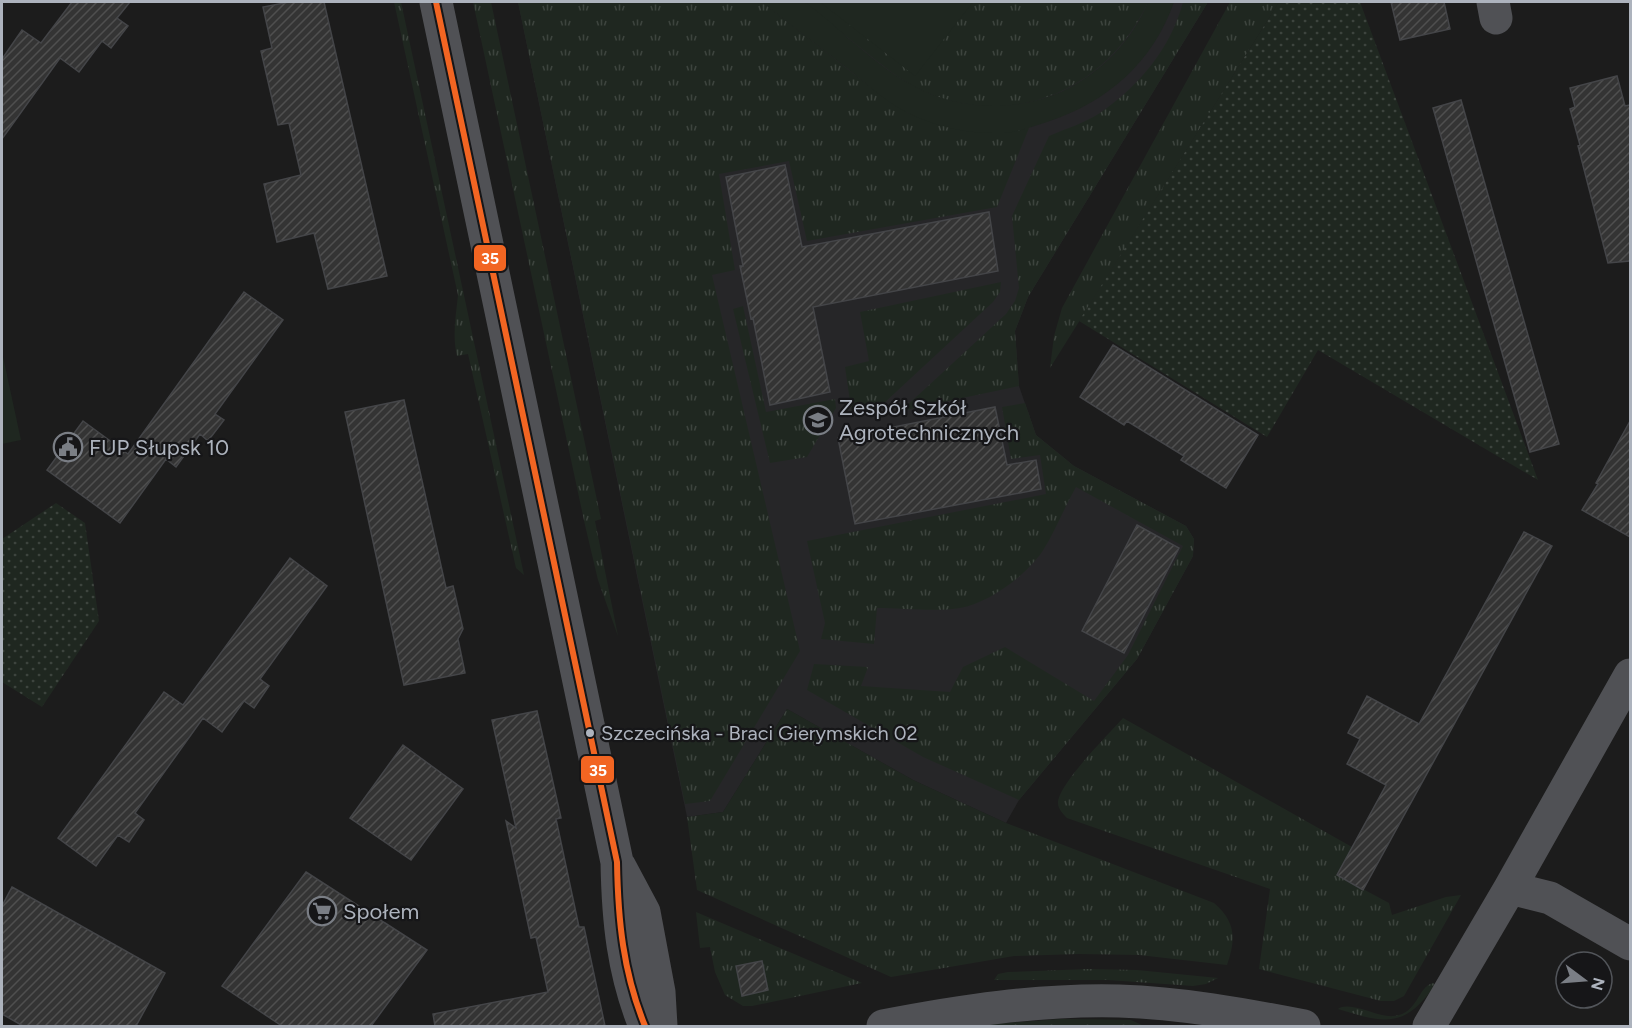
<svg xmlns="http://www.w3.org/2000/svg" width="1632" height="1028" viewBox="0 0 1632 1028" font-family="Figtree,sans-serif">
<defs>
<pattern id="grass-tufts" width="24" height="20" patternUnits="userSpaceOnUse" patternTransform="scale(1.5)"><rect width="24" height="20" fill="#1f2720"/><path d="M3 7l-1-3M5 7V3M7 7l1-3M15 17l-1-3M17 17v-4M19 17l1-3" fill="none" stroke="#3d443e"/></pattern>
<pattern id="park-dots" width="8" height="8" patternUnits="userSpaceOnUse" patternTransform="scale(1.5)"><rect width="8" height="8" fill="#1f2720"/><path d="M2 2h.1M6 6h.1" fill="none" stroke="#3d443e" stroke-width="1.8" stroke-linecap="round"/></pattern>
<pattern id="building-hatch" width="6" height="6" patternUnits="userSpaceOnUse" patternTransform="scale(1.5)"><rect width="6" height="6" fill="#343434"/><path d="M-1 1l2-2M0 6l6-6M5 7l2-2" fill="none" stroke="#4f4f4f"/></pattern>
</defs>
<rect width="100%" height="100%" fill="#1c1c1c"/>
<path fill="#262628" d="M 518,2 L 1208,2 L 1028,297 L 1015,331 L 1019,386 L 1036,435 L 1074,466 L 1186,526 L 1194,539 L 1193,556 L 1137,659 L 1019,800 L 1006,823 L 913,780 L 787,709 L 723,812 L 687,817 Z"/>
<path fill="url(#grass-tufts)" d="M 394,2 L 401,2 L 524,575 L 516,568 L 468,354 L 457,356 C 452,335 456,316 458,295 Z
M 473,2 L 491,2 L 601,519 L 595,521 L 618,636 L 598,580 L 585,525 Z
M 518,2 L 762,2 L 878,93 L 908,113 L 950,127 L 998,133 L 1029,128 L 997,207 L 807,241 L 789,161 L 719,174 L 735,270 L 712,275 L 800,651 L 710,801 L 685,804 Z
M 803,2 L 1148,2 C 1109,87 1017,130 928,93 C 905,84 886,68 867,53 C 846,36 824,19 803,2 Z
M 1183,2 L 1208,2 L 1028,297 L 1015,331 L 1019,386 L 901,411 L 1006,314 L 1015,301 L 1019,288 L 1012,216 L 1049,136 C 1065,129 1085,123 1100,113 C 1139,86 1171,48 1183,2 Z
M 1230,2 L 1279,2 L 1050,368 L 1054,336 L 1062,308 Z
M 1001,282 L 1000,292 L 993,302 L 883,404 L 871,411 L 852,415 L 845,367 L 869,361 L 860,312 Z
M 743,306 L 766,412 L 835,399 L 836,408 L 807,457 L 770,463 L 733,309 Z
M 1025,403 L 1036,435 L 1074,466 L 1186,526 L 1194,539 L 1193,556 L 1137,659 L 1019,800 L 923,757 L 807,690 L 814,664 L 868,667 L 861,686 L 950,692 L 963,667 L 1005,647 L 1094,701 L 1128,655 L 1183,546 L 1076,487 C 1064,508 1055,532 1042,552 C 1025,576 989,603 960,608 C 938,612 901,608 877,608 L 874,644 L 821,639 L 825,623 L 807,541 L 1046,494 L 1040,455 L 1011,459 L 1002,407 Z
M 787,709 L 913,780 L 1006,823 L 1214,903 C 1236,922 1236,939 1227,965 L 1139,955 L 1079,954 L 1014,956 L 891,977 L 697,890 L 687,817 L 723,812 Z
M 1123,718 L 1352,847 L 1337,875 L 1389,903 L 1392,915 L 1446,897 L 1461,895 L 1404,996 L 1394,1001 L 1381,1001 L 1259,969 L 1270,889 L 1067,818 C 1063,814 1058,809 1058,803 C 1058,784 1110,733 1123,718 Z
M 696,912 L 862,983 L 752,1006 L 743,1006 L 725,995 L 715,972 L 710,947 L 700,948 Z
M 1088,969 L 1137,970 L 1218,978 L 1206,984 L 1193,986 L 1108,980 L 994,980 L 998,974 L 1008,972 Z
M 1433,983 L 1435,985 C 1405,1028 1386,1024 1338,1009 C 1350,1000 1378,1018 1394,1016 C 1419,1013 1417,987 1433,983 Z
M 1062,1019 L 1131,1020 L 1144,1026 C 1088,1024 1033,1026 978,1026 L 991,1024 Z"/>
<path fill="url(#park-dots)" d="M 1279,2 L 1360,2 L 1538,480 L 1318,350 L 1267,437 L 1079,321 Z
M 56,503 L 85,523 L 99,621 L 42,707 L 2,682 L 2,539 Z"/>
<path fill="#1f2720" d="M 762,2 C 772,1 795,0 803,2 C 812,5 840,31 849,39 C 869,55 889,73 912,85 C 958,111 1017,113 1065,90 C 1102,72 1133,39 1148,2 L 1174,2 C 1153,62 1108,102 1047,122 C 1031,127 1016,133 999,133 C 968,134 933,126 906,112 C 885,101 867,84 848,69 C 819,47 790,24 762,2 Z
M 820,2 L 973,2 L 915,76 Z
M 2,352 L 21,440 L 2,444 Z"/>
<path fill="url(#building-hatch)" stroke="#444548" stroke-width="1.5" d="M 72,2 L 130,2 L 117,18 L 128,26 L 111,48 L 102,41 L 79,72 L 60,58 L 2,139 L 2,59 L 22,30 L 41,43 Z
M 289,2 L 324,2 L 387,276 L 328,289 L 314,233 L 277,242 L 264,184 L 301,175 L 289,123 L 278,125 L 261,51 L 272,48 L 263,7 Z
M 1391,2 L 1444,2 L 1450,29 L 1400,40 Z
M 1617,76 L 1625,106 L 1630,105 L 1630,261 L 1608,263 L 1578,146 L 1580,145 L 1570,109 L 1575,107 L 1570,88 Z
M 1461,100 L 1559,444 L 1530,452 L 1433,108 Z
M 785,165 L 802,247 L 989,212 L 998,271 L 813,307 L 830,392 L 770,405 L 753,318 L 751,319 L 740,266 L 743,266 L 726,177 Z
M 244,292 L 283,320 L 215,414 L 224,420 L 208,441 L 200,434 L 176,467 L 166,459 L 120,523 L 47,470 L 83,421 L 128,454 Z
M 1113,345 L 1258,435 L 1226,488 L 1181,460 L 1184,456 L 1127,421 L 1124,425 L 1080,397 Z
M 404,400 L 446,588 L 453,586 L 463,629 L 458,639 L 465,673 L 404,685 L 345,412 Z
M 995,407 L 1007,465 L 1036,460 L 1041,489 L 855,524 L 838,438 Z
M 1630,421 L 1630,537 L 1582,510 L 1598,484 L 1596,483 Z
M 1137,525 L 1179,548 L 1124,653 L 1082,631 Z
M 1524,532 L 1552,546 L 1363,890 L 1337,875 L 1386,785 L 1347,764 L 1360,739 L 1348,733 L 1367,696 L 1419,724 Z
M 290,558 L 327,586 L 260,679 L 269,686 L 254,708 L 244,701 L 222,732 L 203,718 L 135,813 L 144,820 L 129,842 L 118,835 L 96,866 L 58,838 L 164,692 L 183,705 Z
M 537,711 L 561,818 L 556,819 L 579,927 L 584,927 L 605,1026 L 435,1026 L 433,1014 L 548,992 L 536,937 L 531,938 L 506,821 L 516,828 L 492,720 Z
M 403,745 L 463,789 L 411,860 L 350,818 Z
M 306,872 L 427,950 L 371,1026 L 282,1026 L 222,986 Z
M 12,887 L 165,973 L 136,1026 L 23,1026 L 2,1014 L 2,906 Z
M 762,961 L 768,990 L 742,996 L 736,966 Z"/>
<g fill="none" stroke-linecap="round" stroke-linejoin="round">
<path stroke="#505155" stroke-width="33" d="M 1493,2 L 1496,18
M 1510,888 L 1550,898 L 1630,944
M 883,1026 C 960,1011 1040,999 1119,1001 C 1182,1003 1242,1014 1304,1026
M 1429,1026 L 1510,888 L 1630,675"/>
<path stroke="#505155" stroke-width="33" d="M 436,2 L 617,862 C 618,920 623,972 645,1026
M 620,867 L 644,912 L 659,992 L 661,1026"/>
<g stroke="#161618" stroke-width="10">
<path id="bus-1" d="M 436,2 L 617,862 C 618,920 623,972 645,1026"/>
</g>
<use href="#bus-1" stroke="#f26522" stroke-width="6"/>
</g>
<defs>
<g id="school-ring" transform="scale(1.5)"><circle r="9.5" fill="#161618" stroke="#7a7e85" stroke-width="1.5"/><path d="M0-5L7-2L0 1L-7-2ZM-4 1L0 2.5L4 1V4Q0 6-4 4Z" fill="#7a7e85"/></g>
<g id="civic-ring" transform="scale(1.5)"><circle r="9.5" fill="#161618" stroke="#7a7e85" stroke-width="1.5"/><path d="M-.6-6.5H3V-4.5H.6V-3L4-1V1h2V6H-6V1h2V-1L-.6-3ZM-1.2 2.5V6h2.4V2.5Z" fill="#7a7e85"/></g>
<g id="supermarket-ring" transform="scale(1.5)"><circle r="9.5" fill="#161618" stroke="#7a7e85" stroke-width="1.5"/><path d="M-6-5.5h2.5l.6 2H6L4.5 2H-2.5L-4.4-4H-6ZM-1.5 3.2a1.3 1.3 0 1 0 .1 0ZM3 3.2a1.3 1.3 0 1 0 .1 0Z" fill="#7a7e85"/></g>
</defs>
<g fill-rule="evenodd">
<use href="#school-ring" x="818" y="420"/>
<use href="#civic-ring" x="68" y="447"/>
<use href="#supermarket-ring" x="322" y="911"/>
</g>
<circle fill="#adb3bd" stroke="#161618" stroke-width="2" cx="590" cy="733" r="5"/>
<g text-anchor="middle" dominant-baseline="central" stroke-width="4.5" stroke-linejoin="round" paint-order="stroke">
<g font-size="20" fill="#adb3bd" stroke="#161618" text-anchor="start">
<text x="601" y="733">Szczecińska - Braci Gierymskich 02</text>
</g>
<g font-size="22" fill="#adb3bd" stroke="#161618" text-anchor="start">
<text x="839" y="407">Zespół Szkół<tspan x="839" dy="25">Agrotechnicznych</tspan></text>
<text x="89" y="447">FUP Słupsk 10</text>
<text x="343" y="911">Społem</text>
</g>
</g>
<g stroke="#161618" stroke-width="2">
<rect x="473" y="244" width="34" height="28" rx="6" fill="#f26522"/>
<rect x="580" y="755" width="35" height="29" rx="6" fill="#f26522"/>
</g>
<g font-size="16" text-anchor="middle" font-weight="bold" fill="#fff">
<text x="490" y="264">35</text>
<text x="598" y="776">35</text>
</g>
<rect width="1632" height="1028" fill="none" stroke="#adb3bd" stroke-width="6"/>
<g transform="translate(1584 980) rotate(106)"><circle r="28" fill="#161618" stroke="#52555a" stroke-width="1.5"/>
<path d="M0-4.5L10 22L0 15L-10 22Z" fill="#7a7e85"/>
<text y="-9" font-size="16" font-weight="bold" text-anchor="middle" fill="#adb3bd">N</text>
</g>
</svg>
